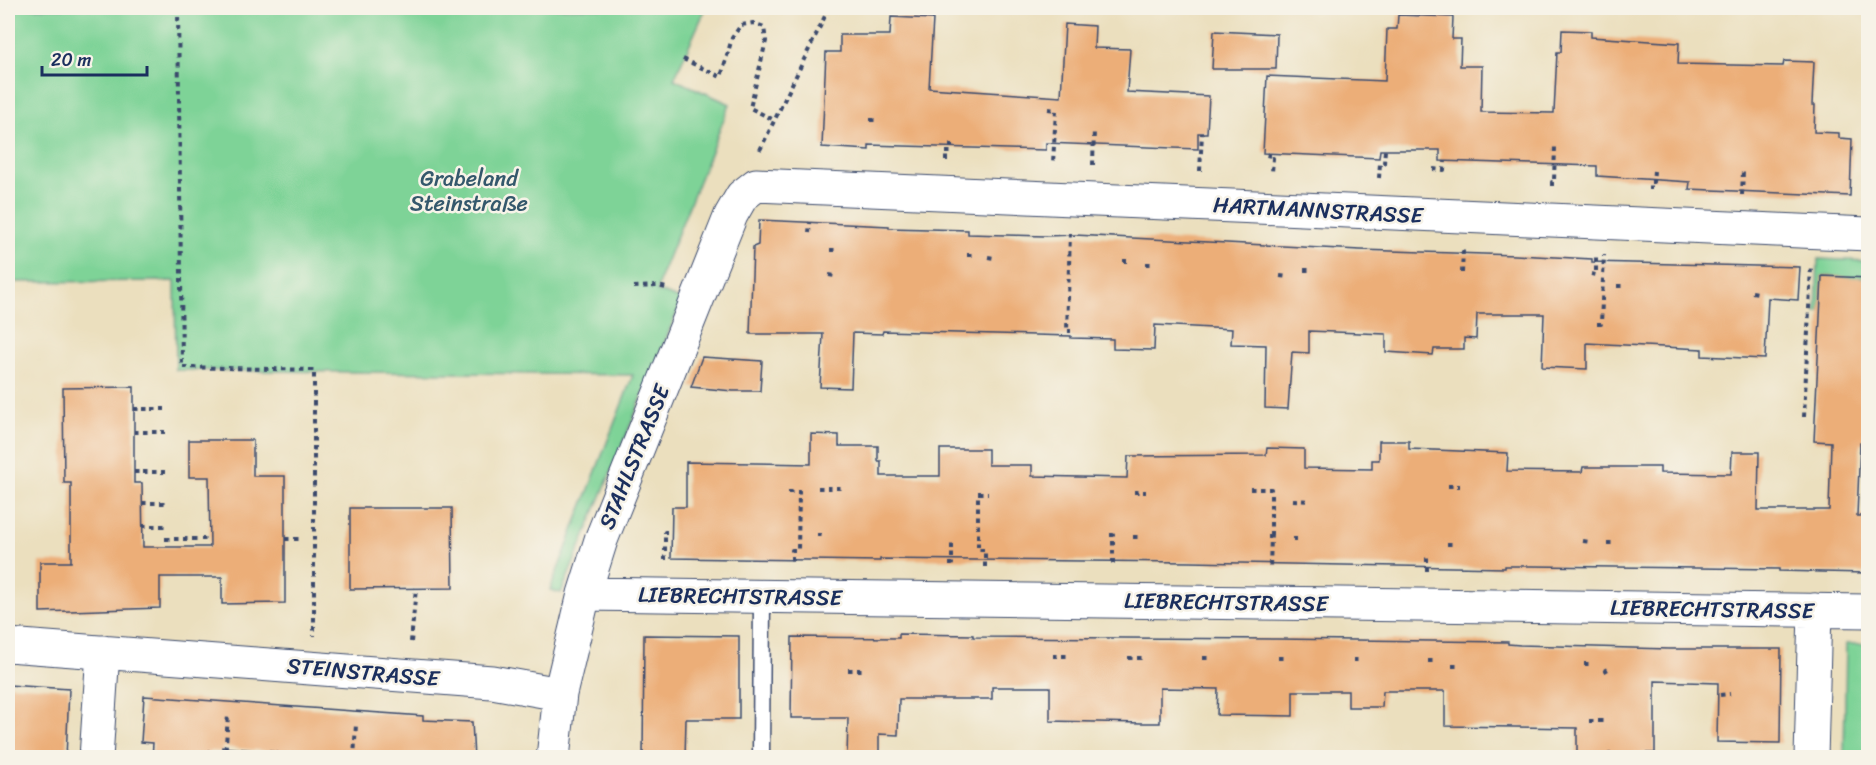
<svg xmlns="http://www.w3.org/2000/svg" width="1876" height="765" viewBox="0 0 1876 765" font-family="Sriracha,sans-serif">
<rect width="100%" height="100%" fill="#f7f3e8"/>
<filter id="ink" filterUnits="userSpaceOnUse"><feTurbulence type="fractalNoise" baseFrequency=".0167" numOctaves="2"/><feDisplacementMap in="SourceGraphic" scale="12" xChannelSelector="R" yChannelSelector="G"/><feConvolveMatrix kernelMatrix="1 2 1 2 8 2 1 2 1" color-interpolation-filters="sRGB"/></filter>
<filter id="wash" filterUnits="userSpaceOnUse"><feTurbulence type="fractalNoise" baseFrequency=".008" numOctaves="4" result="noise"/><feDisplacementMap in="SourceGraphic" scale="24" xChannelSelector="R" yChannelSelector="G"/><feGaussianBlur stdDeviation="1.35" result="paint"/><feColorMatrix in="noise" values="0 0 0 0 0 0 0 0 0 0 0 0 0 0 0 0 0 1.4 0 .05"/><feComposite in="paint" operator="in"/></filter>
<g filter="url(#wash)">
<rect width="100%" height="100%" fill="#ebdfbe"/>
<path fill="#7ed397" stroke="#4c817a" stroke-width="1.5" d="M 8,8 L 706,8 L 674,79 L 730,104 L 660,278 L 657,292 L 665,293 L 682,300 L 561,593 L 550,590 L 633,375 L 176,370 L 175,281 L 8,282 Z
M 1818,259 L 1868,261 L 1868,278 L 1822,276 L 1820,312 L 1816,312 Z
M 1846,644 L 1868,644 L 1868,757 L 1844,757 Z"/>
<g id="blocks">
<path fill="#ecae78" d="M 1398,15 L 1453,17 L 1452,39 L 1461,39 L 1460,66 L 1482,66 L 1481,112 L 1554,113 L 1557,52 L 1561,52 L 1562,30 L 1591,31 L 1591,37 L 1679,43 L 1678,64 L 1783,66 L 1784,61 L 1814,62 L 1812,105 L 1815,105 L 1814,132 L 1839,133 L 1839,138 L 1852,139 L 1850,196 L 1689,189 L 1690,182 L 1597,176 L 1597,166 L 1440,161 L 1440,150 L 1380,150 L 1379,158 L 1263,153 L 1267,76 L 1385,81 L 1387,29 L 1397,29 Z
M 891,17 L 933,19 L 929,88 L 1061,97 L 1065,24 L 1095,26 L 1094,48 L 1130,49 L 1127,92 L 1209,96 L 1207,133 L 1198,133 L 1198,149 L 1046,143 L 1046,150 L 869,145 L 869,150 L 822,147 L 826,52 L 840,52 L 840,35 L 890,35 Z
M 1214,31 L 1277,34 L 1276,69 L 1212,69 Z
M 759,220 L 889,226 L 889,228 L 968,230 L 968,234 L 1045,236 L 1075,235 L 1360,250 L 1515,255 L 1592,259 L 1592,262 L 1800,267 L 1798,300 L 1768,298 L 1765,359 L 1702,356 L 1702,349 L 1587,343 L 1587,369 L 1542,367 L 1544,314 L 1477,314 L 1476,339 L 1464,338 L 1464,349 L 1434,349 L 1433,355 L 1386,352 L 1386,334 L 1309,331 L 1309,353 L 1292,352 L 1288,409 L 1265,408 L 1266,345 L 1231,344 L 1232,329 L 1155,325 L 1154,350 L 1113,349 L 1113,339 L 1071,338 L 1071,336 L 883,331 L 882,334 L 853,333 L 851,388 L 820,387 L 823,334 L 750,334 L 753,247 L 758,245 Z
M 1822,276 L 1869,278 L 1869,444 L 1860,443 L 1857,516 L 1867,516 L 1866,573 L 1779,571 L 1779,569 L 1532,566 L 1505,566 L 1505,568 L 1190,562 L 880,559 L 880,561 L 671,558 L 672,507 L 686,507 L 686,462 L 811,464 L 811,434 L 839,435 L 839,446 L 878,446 L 878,461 L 881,461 L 881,476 L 940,476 L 940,449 L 988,449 L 988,465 L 1032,465 L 1032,476 L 1127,478 L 1128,456 L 1266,455 L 1267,448 L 1304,449 L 1304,468 L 1372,469 L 1372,460 L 1379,460 L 1379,441 L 1409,441 L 1409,449 L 1508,453 L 1507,471 L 1582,472 L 1583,467 L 1660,467 L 1660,473 L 1731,474 L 1732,452 L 1759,452 L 1758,510 L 1829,510 L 1831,442 L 1814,441 Z
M 702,357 L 762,361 L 760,391 L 733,391 L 691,387 Z
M 134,387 L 134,483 L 142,483 L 143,547 L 210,547 L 209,477 L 189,477 L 189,440 L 253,440 L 253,476 L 285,476 L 285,603 L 222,604 L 222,577 L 160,577 L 160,608 L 40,612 L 40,562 L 71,562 L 71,483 L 64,483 L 63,388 Z
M 350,508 L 452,508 L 453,588 L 350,589 Z
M 899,634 L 973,635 L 973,637 L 1278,639 L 1508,642 L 1508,644 L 1520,645 L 1669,649 L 1781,649 L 1780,743 L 1717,742 L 1718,683 L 1655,681 L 1655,753 L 1609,753 L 1609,758 L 1577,758 L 1577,728 L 1445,726 L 1445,691 L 1383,691 L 1382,707 L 1348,707 L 1348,691 L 1293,691 L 1293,716 L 1217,715 L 1218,689 L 1160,688 L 1160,723 L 1143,723 L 1050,721 L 1050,687 L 992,687 L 992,699 L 899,699 L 898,735 L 879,734 L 879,758 L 847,758 L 848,718 L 791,718 L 792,637 L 899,638 Z
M 644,635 L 739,636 L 739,719 L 686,719 L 685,758 L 643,758 Z
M 8,685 L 69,689 L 66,758 L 8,758 Z
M 144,696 L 423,716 L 423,720 L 472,722 L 474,758 L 276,758 L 277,752 L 222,747 L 222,752 L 208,751 L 208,758 L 152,758 L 153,743 L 141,742 Z"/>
</g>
</g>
<g filter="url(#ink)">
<use href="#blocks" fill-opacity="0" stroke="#3a496c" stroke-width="1.5"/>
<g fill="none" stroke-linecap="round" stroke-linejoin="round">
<g stroke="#3a496c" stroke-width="19">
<path id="service" d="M 761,758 L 762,597"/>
</g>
<g stroke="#3a496c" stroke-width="35">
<path id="minor" d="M 584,594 L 1868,611
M 8,645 L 492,682 L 560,694
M 96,758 L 103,652
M 553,758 L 560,694 L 584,594 L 601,540 L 731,215 L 742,196 L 756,185 L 1868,234
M 1811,758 L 1815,610"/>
</g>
<path stroke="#3a496c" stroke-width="4" stroke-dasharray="4.5 4.5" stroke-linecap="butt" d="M 178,8 L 182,367 L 314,370 L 314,636
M 683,59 L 721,77 L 732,38 L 741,25 L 753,23 L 764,27 L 766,41 L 750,108 L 774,120
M 1048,109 L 1056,110 L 1053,163
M 870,120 L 877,120
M 760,150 L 829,8
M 1269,153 L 1268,158 L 1273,158 L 1272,173
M 946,161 L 946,152 L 951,152 L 951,141
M 1093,165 L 1094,129
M 1433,169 L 1444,170 L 1445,161
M 1200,171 L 1202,133
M 1379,178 L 1380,163 L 1384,163 L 1385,150
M 1552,186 L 1552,182 L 1554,182 L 1555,145
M 1650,190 L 1650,182 L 1653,182 L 1654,171
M 1742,195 L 1743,171
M 809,233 L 810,222
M 1070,233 L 1067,331 L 1071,331
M 830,250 L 837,250
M 967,255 L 973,255
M 988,257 L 994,258
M 1123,261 L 1127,261
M 1146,264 L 1152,264
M 1304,270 L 1309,270
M 1462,273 L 1463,250
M 1591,274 L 1596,275 L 1596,256
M 829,275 L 835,276
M 1280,276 L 1288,277
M 1617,286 L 1625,286
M 634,287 L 658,286 L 666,288
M 1752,292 L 1758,293
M 1597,324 L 1601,324 L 1604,255
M 134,409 L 165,409
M 1804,417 L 1811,266
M 134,432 L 165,432
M 134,472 L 165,472
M 1448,486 L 1460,486
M 818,488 L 845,488
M 1250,489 L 1271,489 L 1271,537
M 788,492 L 799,492 L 798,550 L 792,550 L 792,564
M 1134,492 L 1146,492
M 1293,500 L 1310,501
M 142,503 L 165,503
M 142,526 L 165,526
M 817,535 L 823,535
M 1110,535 L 1113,535 L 1113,568
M 1133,537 L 1139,537
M 1268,537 L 1271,537 L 1270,568
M 165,539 L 210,539
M 285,539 L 299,539
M 1293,539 L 1297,539
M 1583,541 L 1590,542
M 1607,543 L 1612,543
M 1447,544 L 1454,544
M 665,560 L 665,532 L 667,532
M 949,564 L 952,564 L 952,543
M 985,567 L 985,550 L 978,550 L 978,493 L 988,493
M 1427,571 L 1427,555
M 411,642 L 416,588
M 1053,656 L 1068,656
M 1128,658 L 1144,658
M 1203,658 L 1209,658
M 1278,658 L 1286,658
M 1353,660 L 1360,660
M 1428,661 L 1436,661
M 1584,664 L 1589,664
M 1452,666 L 1457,666
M 1605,668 L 1607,672
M 848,670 L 864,670
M 1720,695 L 1730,694
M 1589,721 L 1605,721
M 215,752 L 215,756 L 225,757
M 225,758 L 228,715
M 354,758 L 356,724"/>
<use href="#service" stroke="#fff" stroke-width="16"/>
<use href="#minor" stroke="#fff" stroke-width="33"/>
</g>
</g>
<g text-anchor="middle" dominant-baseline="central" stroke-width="5" stroke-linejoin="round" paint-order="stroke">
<g font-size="22" fill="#34586c" stroke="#f7f3e8">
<text x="469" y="178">Grabeland<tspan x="469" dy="25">Steinstraße</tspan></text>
</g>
<g font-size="22" fill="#1b2f5e" stroke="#f7f3e8">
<text transform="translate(1318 210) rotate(3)">HARTMANNSTRASSE</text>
<text transform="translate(634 457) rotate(-68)">STAHLSTRASSE</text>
<text transform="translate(740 596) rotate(1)">LIEBRECHTSTRASSE</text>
<text transform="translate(1226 602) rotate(1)">LIEBRECHTSTRASSE</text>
<text transform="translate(1712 609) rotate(1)">LIEBRECHTSTRASSE</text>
<text transform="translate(363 672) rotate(5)">STEINSTRASSE</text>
</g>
</g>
<rect width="1876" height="765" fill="none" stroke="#f7f3e8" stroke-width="30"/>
<path d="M42 66v9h105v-9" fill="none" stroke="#1b2f5e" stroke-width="3"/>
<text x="51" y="66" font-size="18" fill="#1b2f5e" stroke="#f7f3e8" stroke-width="4.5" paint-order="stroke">20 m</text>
</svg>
